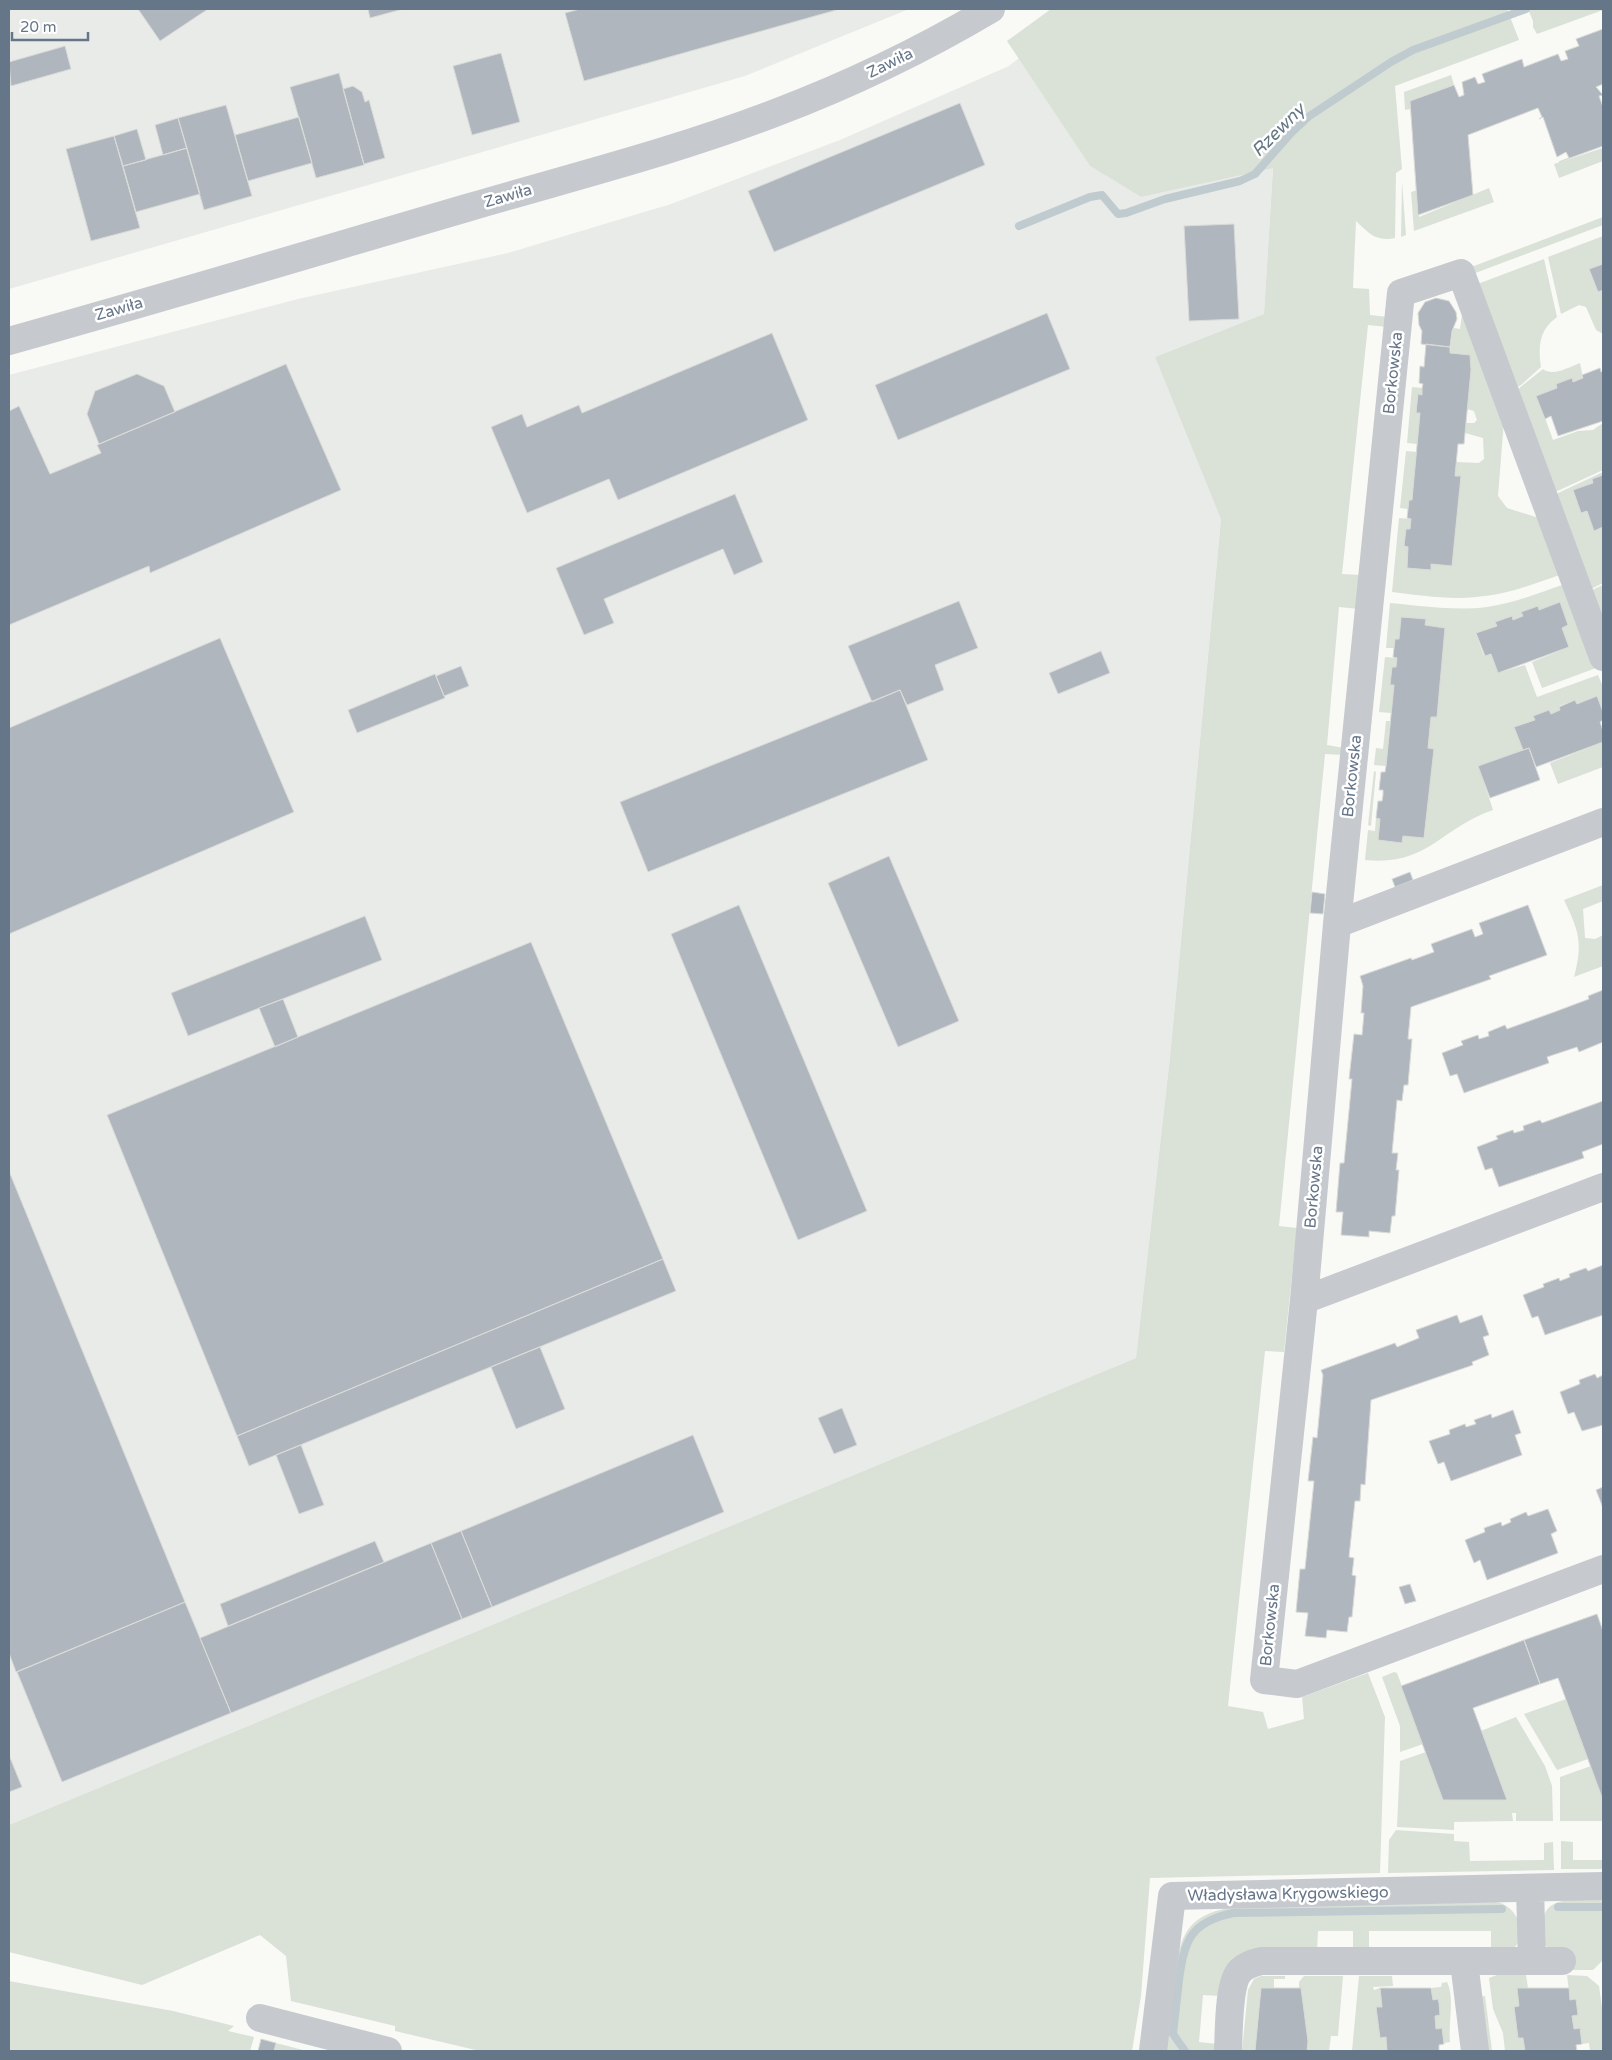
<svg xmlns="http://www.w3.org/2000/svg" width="1612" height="2060" viewBox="0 0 1612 2060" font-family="'Varela Round',sans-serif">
<rect width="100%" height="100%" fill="#f9f9f6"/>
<path fill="#e9ebe9" d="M 9,9 L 909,9 L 745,76 L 9,289 Z
M 1019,58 L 1090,166 L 1141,197 L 1273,167 L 1264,314 L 1155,357 L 1221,518 L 1170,1057 L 1136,1358 L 9,1825 L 9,375 L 298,299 L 508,253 L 671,204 L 840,140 L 1009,66 Z"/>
<path fill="#dae1d7" d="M 1051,9 L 1507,9 L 1519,40 L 1395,86 L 1402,169 L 1396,173 L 1395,238 C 1375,242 1369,233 1356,221 L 1353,288 L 1369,289 L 1370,315 L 1388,317 L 1387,327 L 1368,325 L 1342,574 L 1362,575 L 1359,609 L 1339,607 L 1327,745 L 1344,748 L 1343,755 L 1325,754 L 1279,1226 L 1297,1228 L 1284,1352 L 1265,1351 L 1228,1706 L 1263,1712 L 1268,1729 L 1304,1719 L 1302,1697 L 1368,1673 L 1385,1717 L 1380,1873 L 1150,1878 L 1141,1996 L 1132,2051 L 480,2051 L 395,2031 L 395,2026 L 291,2001 L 286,1956 L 260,1935 L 142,1985 L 9,1952 L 9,1825 L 1136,1358 L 1170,1057 L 1221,519 L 1155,357 L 1264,314 L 1273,168 L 1141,197 L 1090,166 L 1007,41 Z
M 1528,9 L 1603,9 L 1603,10 L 1537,34 L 1533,27 L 1533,21 Z
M 1451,75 L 1454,85 L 1410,101 L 1411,109 L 1405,110 L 1404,92 Z
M 1603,148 L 1603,161 L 1559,178 L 1554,164 Z
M 1402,182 L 1406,235 L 1401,237 Z
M 1489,188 L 1494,202 L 1414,231 L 1411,192 L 1417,190 L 1419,217 Z
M 1603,217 L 1603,225 L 1470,275 L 1466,263 L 1474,266 Z
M 1603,236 L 1603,264 L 1589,269 L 1598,292 L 1603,290 L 1603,334 L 1596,330 L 1586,307 L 1579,305 L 1561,314 L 1548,257 Z
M 1544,259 L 1557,317 C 1539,330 1538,346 1541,367 L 1521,385 L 1514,389 L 1475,285 Z
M 1462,314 L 1504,420 L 1498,496 L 1507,508 L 1539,518 L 1562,574 C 1534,584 1506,595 1476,597 C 1448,600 1419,595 1392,592 L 1399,518 L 1411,519 L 1410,529 L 1406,529 L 1404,546 L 1408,547 L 1407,568 L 1430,570 L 1431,564 L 1452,566 L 1461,477 L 1455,476 L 1456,462 L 1479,463 L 1484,459 L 1483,438 L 1465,433 L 1465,423 L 1474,423 L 1477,420 L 1474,411 L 1467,409 L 1470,355 L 1450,353 L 1452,331 L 1454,328 L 1460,329 Z
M 1580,363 L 1583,378 L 1573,382 L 1572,379 L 1556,384 L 1557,388 L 1537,396 L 1553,440 L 1578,431 L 1593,430 L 1603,423 L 1603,470 L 1553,493 L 1518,389 L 1543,369 C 1553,377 1569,367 1580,363 Z
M 1412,387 L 1422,388 L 1422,395 L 1418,395 L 1416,412 L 1420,413 L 1417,444 L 1407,443 Z
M 1406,451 L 1417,452 L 1412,500 L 1409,500 L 1408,509 L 1400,508 Z
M 1603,472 L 1603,475 L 1592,479 L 1593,483 L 1573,491 L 1581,513 L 1587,511 L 1595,530 L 1603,527 L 1603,583 L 1589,590 L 1554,495 Z
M 1565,584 L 1596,668 L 1542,688 L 1532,662 L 1569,647 L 1562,628 L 1568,625 L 1539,610 L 1538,607 L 1522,612 L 1523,616 L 1513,620 L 1511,616 L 1495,622 L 1497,626 L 1476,634 L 1484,656 L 1491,654 L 1498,673 L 1525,665 L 1537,697 L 1598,675 L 1603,687 L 1603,712 L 1597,696 L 1577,704 L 1575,700 L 1559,706 L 1560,710 L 1551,714 L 1549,710 L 1534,716 L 1535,720 L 1514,727 L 1523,750 L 1479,767 L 1493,810 C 1440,828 1429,866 1365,860 L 1368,830 L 1375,831 L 1376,818 L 1380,819 L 1378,840 L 1402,843 L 1403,836 L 1424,838 L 1434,750 L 1428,748 L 1431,717 L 1437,717 L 1445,628 L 1425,625 L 1425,619 L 1401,617 L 1399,639 L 1395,639 L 1394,648 L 1386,648 L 1390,603 C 1422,606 1455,611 1487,607 C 1514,603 1539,593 1565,584 Z
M 1603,585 L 1603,628 L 1590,591 Z
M 1385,657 L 1397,658 L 1396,667 L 1392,667 L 1390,684 L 1394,685 L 1391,713 L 1379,712 Z
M 1386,721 L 1390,721 L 1386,766 L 1374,765 L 1376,748 L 1383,749 Z
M 1603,742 L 1603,767 L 1558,784 L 1550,763 Z
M 1374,771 L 1376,772 L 1371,826 L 1368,825 Z
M 1603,885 L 1603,901 L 1583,909 L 1585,938 L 1595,939 L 1603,935 L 1603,966 L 1574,977 C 1583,943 1579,931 1564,900 Z
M 1394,1672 L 1397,1673 L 1423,1744 L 1400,1752 L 1400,1726 L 1382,1677 Z
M 1566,1699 L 1588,1759 L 1557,1770 L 1524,1714 Z
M 1516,1717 L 1545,1766 L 1552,1786 L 1553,1821 L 1516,1821 L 1516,1813 L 1512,1813 L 1513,1821 L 1454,1822 L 1454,1830 L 1397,1827 L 1400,1761 L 1426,1752 L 1443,1800 L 1506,1800 L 1481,1731 Z
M 1591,1766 L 1603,1800 L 1603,1821 L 1560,1821 L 1560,1777 Z
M 1396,1830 L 1454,1834 L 1454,1841 L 1469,1842 L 1470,1861 L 1544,1860 L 1544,1843 L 1553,1842 L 1554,1870 L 1388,1873 L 1389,1840 Z
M 1561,1841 L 1573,1842 L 1573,1860 L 1603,1860 L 1603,1869 L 1561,1869 Z
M 1603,1900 L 1602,1961 L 1593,1970 L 1570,1970 L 1570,1950 L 1552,1950 L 1544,1945 C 1544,1936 1542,1926 1544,1918 C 1547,1894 1587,1900 1603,1900 Z
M 1495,1902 C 1517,1904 1529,1935 1513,1949 L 1491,1950 L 1491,1931 L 1369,1931 L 1369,1950 L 1353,1950 L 1353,1931 L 1318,1931 L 1317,1951 L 1257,1950 L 1221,1996 L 1203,1995 L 1199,2042 L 1217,2044 L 1216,2051 L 1166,2051 C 1168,2029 1171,2007 1174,1985 C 1179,1944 1181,1917 1228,1908 Z
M 1497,1975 L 1526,1975 L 1528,1988 L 1517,1988 L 1519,2006 L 1514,2007 L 1518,2038 L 1523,2038 L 1525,2051 L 1505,2051 L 1503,2033 L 1493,2009 L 1489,1978 Z
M 1567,1975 L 1587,1976 L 1599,1986 L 1603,2015 L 1603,2051 L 1590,2051 L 1589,2043 L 1582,2044 L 1580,2028 L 1574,2029 L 1572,2016 L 1576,1999 L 1570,2000 Z
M 1261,1976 L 1285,1976 L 1285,1979 L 1274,1979 L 1274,1988 L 1261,1988 L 1255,2051 L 1242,2051 L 1248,1990 L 1254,1979 Z
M 1304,1976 L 1343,1976 L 1338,2036 L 1331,2036 L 1329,2051 L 1307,2051 L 1308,2041 L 1301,1989 L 1299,1988 L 1299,1982 Z
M 1359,1976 L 1392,1976 L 1393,1986 L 1373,1987 L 1374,1990 L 1380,1988 L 1382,2007 L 1377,2007 L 1380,2038 L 1386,2037 L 1387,2051 L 1352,2051 Z
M 9,1981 L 173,2011 L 234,2026 L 228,2031 L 254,2037 L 250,2051 L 9,2051 Z
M 1447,1982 C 1455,1998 1448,2023 1450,2042 L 1444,2043 L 1442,2029 L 1436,2029 L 1435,2016 L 1440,2015 L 1439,2003 L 1433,2000 L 1431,1988 L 1441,1987 L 1442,1983 Z
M 1485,1996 L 1492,2051 L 1484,2051 L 1477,1997 Z
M 276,2043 L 303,2050 L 303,2051 L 274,2051 Z"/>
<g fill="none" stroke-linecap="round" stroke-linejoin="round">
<path stroke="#c0cbd0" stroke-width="8" d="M 1019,226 L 1090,197 L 1102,195 L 1118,214 L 1126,213 L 1165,199 L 1240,181 L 1255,174 L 1291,133 L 1308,117 L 1391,62 L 1413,50 L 1526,9
M 1558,1907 L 1603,1907
M 1185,2051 L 1173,2034 C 1175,2016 1177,1998 1179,1980 C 1184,1940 1191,1922 1233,1913 L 1502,1909"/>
</g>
<path fill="#afb6bd" stroke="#dadbd8" d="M 138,9 L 208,9 L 160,41 Z
M 368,9 L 403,9 L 370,18 Z
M 580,9 L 840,9 L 584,81 L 565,13 Z
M 1603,29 L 1603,84 L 1596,87 L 1603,95 L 1599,96 L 1603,107 L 1603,146 L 1559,162 L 1569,158 L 1566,152 L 1557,157 L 1543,117 L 1539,119 L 1542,117 L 1538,108 L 1468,135 L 1473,195 L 1418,215 L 1410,101 L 1454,85 L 1459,97 L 1464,95 L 1462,82 L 1475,77 L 1478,84 L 1485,82 L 1482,74 L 1522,59 L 1524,67 L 1558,54 L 1561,61 L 1568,59 L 1565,51 L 1579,46 L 1576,39 Z
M 65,46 L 71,69 L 11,86 L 9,62 Z
M 501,53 L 520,122 L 472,135 L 453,66 Z
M 339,73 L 364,165 L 316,178 L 290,87 Z
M 353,86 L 362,92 L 365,102 L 369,100 L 385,158 L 364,164 L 343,89 Z
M 960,103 L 985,165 L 774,252 L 748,191 Z
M 226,105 L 252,196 L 204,210 L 178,118 Z
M 299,117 L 312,163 L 248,181 L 235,135 Z
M 178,118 L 187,148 L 163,155 L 155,125 Z
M 137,129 L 146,160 L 123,166 L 114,136 Z
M 114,136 L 140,228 L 91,241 L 66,149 Z
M 187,148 L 200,194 L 136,212 L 123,166 Z
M 1234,224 L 1239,319 L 1189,321 L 1184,226 Z
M 1603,264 L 1603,290 L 1598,292 L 1589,269 Z
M 1436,298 L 1449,301 L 1456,312 L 1457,319 L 1452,331 L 1450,347 L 1421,344 L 1422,331 L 1419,325 L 1418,313 L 1425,302 Z
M 1047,313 L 1070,369 L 898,440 L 875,385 Z
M 772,333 L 808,420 L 618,500 L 609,479 L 527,513 L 491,427 L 522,414 L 527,427 L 579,405 L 582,413 Z
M 1426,344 L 1450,347 L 1450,353 L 1470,355 L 1471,370 L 1464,444 L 1458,444 L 1455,476 L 1461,476 L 1452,566 L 1431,564 L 1431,570 L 1407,568 L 1408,547 L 1404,546 L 1406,529 L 1410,529 L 1411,519 L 1407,518 L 1409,500 L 1412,500 L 1420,413 L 1416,413 L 1418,394 L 1422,395 L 1422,388 L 1423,384 L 1419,383 L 1420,366 L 1424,367 Z
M 286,364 L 341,490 L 150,573 L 149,566 L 9,625 L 9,411 L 19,406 L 50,474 L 101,453 L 97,445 Z
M 1600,368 L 1601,372 L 1603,371 L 1603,421 L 1558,436 L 1551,416 L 1545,419 L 1536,396 L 1557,388 L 1556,384 L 1572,378 L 1573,382 L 1583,378 L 1582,375 Z
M 137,374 L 164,386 L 175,412 L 99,444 L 87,414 L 95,391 Z
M 1603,475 L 1603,527 L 1594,531 L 1587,511 L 1581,513 L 1573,490 L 1593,483 L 1592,479 Z
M 735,494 L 763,562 L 734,575 L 723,549 L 604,599 L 614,623 L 584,635 L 556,568 Z
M 959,601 L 978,648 L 935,665 L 944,690 L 907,705 L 900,690 L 872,702 L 848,646 Z
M 1560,602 L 1568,625 L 1562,628 L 1569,647 L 1498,673 L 1491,654 L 1485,656 L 1476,633 L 1497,626 L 1495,622 L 1512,616 L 1513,620 L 1523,616 L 1521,612 L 1538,606 L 1539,610 Z
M 1401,617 L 1426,619 L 1425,625 L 1445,628 L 1437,717 L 1431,717 L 1428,748 L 1434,749 L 1424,838 L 1403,836 L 1402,843 L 1378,840 L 1380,819 L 1376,818 L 1378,801 L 1382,801 L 1383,795 L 1383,790 L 1379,790 L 1381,772 L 1385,772 L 1386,766 L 1394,685 L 1390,685 L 1392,667 L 1396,667 L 1397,658 L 1393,657 L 1395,639 L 1399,639 Z
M 220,638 L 294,812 L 9,934 L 9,728 Z
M 1101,651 L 1110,673 L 1058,694 L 1049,673 Z
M 461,666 L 469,686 L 444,696 L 436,676 Z
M 435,674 L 445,698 L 357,733 L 348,710 Z
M 900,690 L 928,760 L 648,872 L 620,802 Z
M 1597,696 L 1603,712 L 1603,720 L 1600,722 L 1603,731 L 1603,742 L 1536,767 L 1529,748 L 1523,750 L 1514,727 L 1535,720 L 1533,716 L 1549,710 L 1551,714 L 1560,710 L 1559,707 L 1575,700 L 1577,704 Z
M 1529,748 L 1540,780 L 1490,798 L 1478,766 Z
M 889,856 L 959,1021 L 898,1047 L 828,883 Z
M 1410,872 L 1413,880 L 1395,887 L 1392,879 Z
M 1312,892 L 1325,894 L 1323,914 L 1310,913 Z
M 739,905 L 867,1211 L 798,1240 L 671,934 Z
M 1528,905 L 1547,955 L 1489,976 L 1491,979 L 1411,1007 L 1408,1039 L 1412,1039 L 1408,1085 L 1404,1085 L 1402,1101 L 1397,1100 L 1392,1153 L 1398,1153 L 1396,1170 L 1399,1170 L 1395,1216 L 1392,1216 L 1390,1233 L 1369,1231 L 1369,1237 L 1341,1235 L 1343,1212 L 1336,1212 L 1340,1163 L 1344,1163 L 1352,1079 L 1349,1079 L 1354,1034 L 1362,1035 L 1364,1013 L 1361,1013 L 1363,986 L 1360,976 L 1411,958 L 1412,960 L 1434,952 L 1431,944 L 1472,929 L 1475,937 L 1483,934 L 1479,923 Z
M 365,916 L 382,960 L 188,1036 L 171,993 Z
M 531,942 L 663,1259 L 237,1436 L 107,1115 Z
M 1603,990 L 1603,1042 L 1579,1052 L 1577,1047 L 1547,1057 L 1549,1063 L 1464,1093 L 1457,1074 L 1450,1076 L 1442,1053 L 1463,1045 L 1461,1041 L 1478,1035 L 1479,1039 L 1489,1036 L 1488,1032 L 1505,1025 L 1507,1029 L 1557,1011 L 1589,999 L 1588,996 Z
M 283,999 L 298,1037 L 275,1047 L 259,1008 Z
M 1603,1101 L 1603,1144 L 1582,1152 L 1584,1158 L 1499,1187 L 1492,1168 L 1485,1170 L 1477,1147 L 1498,1139 L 1496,1136 L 1513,1130 L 1514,1133 L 1524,1130 L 1523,1126 L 1540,1120 L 1542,1123 Z
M 9,1171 L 185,1602 L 16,1672 L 9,1653 Z
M 663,1259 L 676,1291 L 249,1466 L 237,1436 Z
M 1603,1265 L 1603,1315 L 1545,1335 L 1538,1316 L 1532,1318 L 1523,1295 L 1544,1287 L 1543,1284 L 1559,1278 L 1560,1281 L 1570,1277 L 1569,1274 L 1586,1268 L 1588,1271 Z
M 1457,1315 L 1460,1323 L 1482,1315 L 1489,1335 L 1483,1337 L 1489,1355 L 1472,1362 L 1473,1365 L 1371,1400 L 1365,1485 L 1361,1484 L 1360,1501 L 1355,1501 L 1349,1557 L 1354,1558 L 1352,1575 L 1356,1576 L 1352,1617 L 1349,1617 L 1347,1632 L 1327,1630 L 1326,1638 L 1305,1636 L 1308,1613 L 1296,1612 L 1300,1569 L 1305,1569 L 1314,1481 L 1308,1481 L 1313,1437 L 1317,1438 L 1323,1375 L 1321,1370 L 1395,1343 L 1397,1347 L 1419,1338 L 1416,1330 Z
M 540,1347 L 565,1409 L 516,1429 L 491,1367 Z
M 1595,1374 L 1597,1378 L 1603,1375 L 1603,1425 L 1582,1431 L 1574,1412 L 1568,1414 L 1560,1392 L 1580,1384 L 1579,1380 Z
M 842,1408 L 857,1445 L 834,1454 L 818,1418 Z
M 1513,1410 L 1521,1433 L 1515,1435 L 1522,1455 L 1451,1481 L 1444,1462 L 1438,1464 L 1429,1441 L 1450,1434 L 1449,1430 L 1465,1424 L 1466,1427 L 1476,1424 L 1474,1420 L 1491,1414 L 1492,1418 Z
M 693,1435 L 724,1512 L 492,1607 L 461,1531 Z
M 301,1445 L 324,1505 L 299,1514 L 276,1455 Z
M 1603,1487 L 1603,1508 L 1596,1490 Z
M 1548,1509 L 1557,1531 L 1551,1534 L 1558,1553 L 1487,1580 L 1480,1560 L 1474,1563 L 1465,1540 L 1485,1532 L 1484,1528 L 1501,1522 L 1502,1526 L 1511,1522 L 1510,1519 L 1526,1512 L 1528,1516 Z
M 461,1531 L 492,1607 L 462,1619 L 431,1543 Z
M 375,1541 L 384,1562 L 228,1626 L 220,1604 Z
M 431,1543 L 462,1619 L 231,1713 L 200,1638 Z
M 1410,1584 L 1416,1601 L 1405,1604 L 1399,1587 Z
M 185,1602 L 231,1713 L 62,1782 L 17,1672 Z
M 1597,1614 L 1603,1631 L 1603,1800 L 1558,1678 L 1540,1684 L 1524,1640 Z
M 1524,1640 L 1540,1684 L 1473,1708 L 1507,1800 L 1443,1800 L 1401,1686 Z
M 9,1755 L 22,1787 L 9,1792 Z
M 1261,1988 L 1301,1988 L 1308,2041 L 1307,2051 L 1255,2051 Z
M 1380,1988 L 1431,1988 L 1433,2000 L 1438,1999 L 1439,2003 L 1440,2015 L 1435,2016 L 1436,2029 L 1442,2028 L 1444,2044 L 1439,2045 L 1439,2051 L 1387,2051 L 1386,2037 L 1380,2038 L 1376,2007 L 1382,2007 Z
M 1517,1988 L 1569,1988 L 1570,2000 L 1576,1999 L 1578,2015 L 1572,2016 L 1574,2029 L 1580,2028 L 1582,2044 L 1576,2045 L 1577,2051 L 1525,2051 L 1523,2038 L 1518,2038 L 1514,2007 L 1519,2006 Z
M 261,2039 L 276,2043 L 274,2051 L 258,2051 Z"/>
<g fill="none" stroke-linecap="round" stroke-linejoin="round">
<path stroke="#c6c9ce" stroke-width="28" d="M 9,341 C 163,298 316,252 470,207 C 572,177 676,151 775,113 C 849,85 922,50 991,9
M 1603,657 L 1461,273 L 1401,293 L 1337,924 L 1304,1300 L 1264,1680 L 1297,1684 L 1603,1569
M 1337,924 L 1603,822
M 1304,1300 L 1603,1187
M 1530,1888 L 1532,1961
M 1464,1962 L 1475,2051
M 260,2018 L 388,2051
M 1153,2051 L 1172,1896 L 1603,1886
M 1228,2051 C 1229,2033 1228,1984 1240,1971 C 1246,1965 1253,1963 1261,1961 L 1562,1961"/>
</g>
<g text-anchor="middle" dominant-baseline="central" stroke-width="5" stroke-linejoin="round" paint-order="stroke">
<g font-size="16" fill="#667689" stroke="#fff">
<text transform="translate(890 63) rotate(-26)">Zawiła</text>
<text transform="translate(508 196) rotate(-16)">Zawiła</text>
<text transform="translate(119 309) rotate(-16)">Zawiła</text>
<text transform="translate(1393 373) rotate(-84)">Borkowska</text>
<text transform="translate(1352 776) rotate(-84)">Borkowska</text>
<text transform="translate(1314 1187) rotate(-85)">Borkowska</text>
<text transform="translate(1270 1625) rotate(-84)">Borkowska</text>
<text transform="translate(1288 1894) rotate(-1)">Władysława Krygowskiego</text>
</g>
<g font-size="18" font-style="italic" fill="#627784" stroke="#fff">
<text transform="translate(1278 130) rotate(-45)">Rzewny</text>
</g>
</g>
<rect width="1612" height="2060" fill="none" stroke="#667689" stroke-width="20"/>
<path d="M12 32v8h76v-8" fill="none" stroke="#667689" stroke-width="2.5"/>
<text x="20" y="32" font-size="15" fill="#667689" stroke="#ffffff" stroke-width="4" paint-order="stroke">20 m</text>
</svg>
